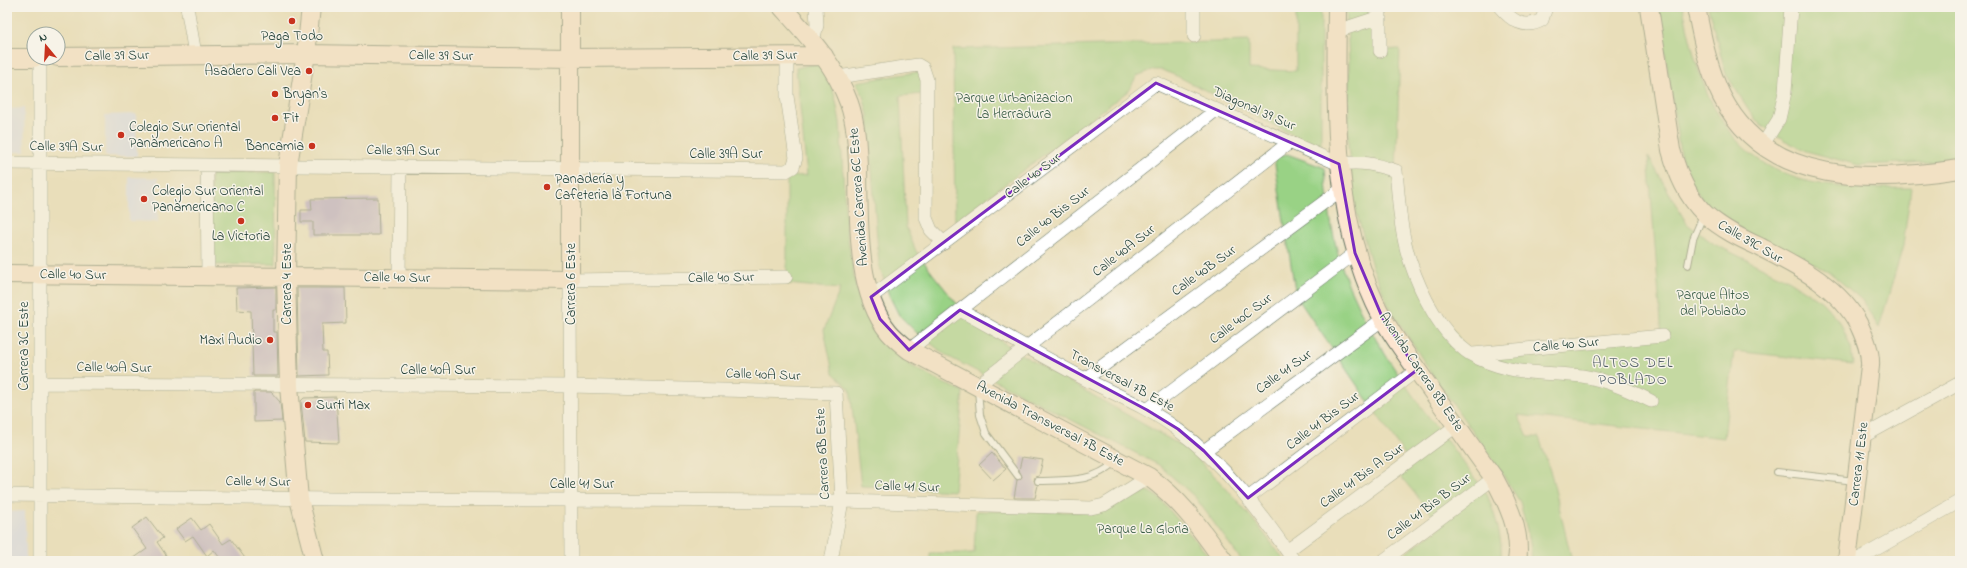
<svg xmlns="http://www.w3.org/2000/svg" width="1967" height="568" viewBox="0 0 1967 568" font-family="'Indie Flower',sans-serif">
<rect width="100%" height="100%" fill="#f7f3e8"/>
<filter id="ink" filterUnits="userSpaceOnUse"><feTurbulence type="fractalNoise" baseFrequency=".025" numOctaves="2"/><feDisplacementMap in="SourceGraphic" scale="8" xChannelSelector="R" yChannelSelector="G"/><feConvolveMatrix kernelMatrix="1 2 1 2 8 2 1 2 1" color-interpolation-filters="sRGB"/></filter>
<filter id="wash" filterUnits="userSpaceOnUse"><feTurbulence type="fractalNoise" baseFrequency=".012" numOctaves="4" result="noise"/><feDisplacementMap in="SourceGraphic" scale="16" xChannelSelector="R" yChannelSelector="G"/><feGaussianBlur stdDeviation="0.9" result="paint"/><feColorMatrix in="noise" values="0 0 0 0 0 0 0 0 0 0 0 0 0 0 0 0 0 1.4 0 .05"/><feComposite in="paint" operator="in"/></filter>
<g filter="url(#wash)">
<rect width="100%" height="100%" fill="#e9deba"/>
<path fill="#d1d9f9" d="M 24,108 L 25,152 L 7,152 L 7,109 Z
M 136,114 L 137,156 L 105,156 L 105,115 Z
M 129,177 L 158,178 L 158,222 L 129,221 Z
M 25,511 L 26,561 L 7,561 L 7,512 Z"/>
<path fill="#99d285" stroke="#5c885c" d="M 1296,7 L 1321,7 L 1321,149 L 1179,77 L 1162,70 L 1152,70 L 1137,76 L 1128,91 L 955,222 L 953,49 L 1249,41 L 1249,69 L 1296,71 Z
M 1346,7 L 1380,7 L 1380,50 L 1400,49 L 1396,171 L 1400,209 L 1424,292 L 1471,354 L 1662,336 L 1648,156 L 1687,224 L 1714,244 L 1790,281 L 1822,302 L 1840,322 L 1851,348 L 1853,364 L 1734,351 L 1724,438 L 1518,415 L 1528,437 L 1539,437 L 1552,477 L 1572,561 L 1532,561 L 1530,542 L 1520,502 L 1499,469 L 1432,374 L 1390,309 L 1372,266 L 1356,211 L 1348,147 L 1349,61 Z
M 1658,7 L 1683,7 C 1697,77 1717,151 1793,177 C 1829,190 1873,188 1911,188 L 1903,246 L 1879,328 L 1862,300 L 1828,271 L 1793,254 L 1758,241 L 1707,206 L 1688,179 L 1680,153 Z
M 1708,7 L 1960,7 L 1960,157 L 1932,162 L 1858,165 L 1806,151 L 1784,140 L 1756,121 L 1726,74 Z
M 818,63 L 829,78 L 835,97 L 840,122 L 846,226 L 856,288 L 873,330 L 908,364 L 945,384 L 963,391 L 954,491 L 861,486 L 850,389 L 833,373 L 824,330 L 840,289 L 787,284 L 787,177 L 807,175 L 796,68 Z
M 924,71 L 924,94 L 900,96 L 906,227 L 916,251 L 932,273 L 970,320 L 1019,353 L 1185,448 C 1223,481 1255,521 1285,561 L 1242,561 L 1195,497 L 1159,465 L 947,356 L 916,332 L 899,315 L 889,295 L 879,265 L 868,115 L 863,95 L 856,82 Z
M 1287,154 L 1325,168 C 1328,211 1334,255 1353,295 C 1384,365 1441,432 1487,494 C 1495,516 1503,537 1501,561 L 1395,561 L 1442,526 L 1396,471 L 1409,461 L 1296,296 L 1274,158 Z
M 275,172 L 276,264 L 212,265 L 211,173 Z
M 1148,491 L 1159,498 L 1213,561 L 930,561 L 930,553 L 974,553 L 976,511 L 1100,512 Z"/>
<g id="blocks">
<path fill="#ad9dc7" d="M 378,198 L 379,235 L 313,235 L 313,222 L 301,222 L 301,210 L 312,210 L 311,199 Z
M 276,287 L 276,310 L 273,310 L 273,332 L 277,332 L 278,376 L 253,376 L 251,311 L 237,310 L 236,288 Z
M 297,288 L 345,288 L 346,323 L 322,324 L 323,352 L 327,352 L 328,375 L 299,376 Z
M 254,392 L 271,392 L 280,402 L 282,421 L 254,422 Z
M 336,397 L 339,443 L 305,442 L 301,401 L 304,398 Z
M 992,453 L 1006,469 L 993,480 L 979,465 Z
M 1022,457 L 1043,460 L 1039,476 L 1035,477 L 1034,481 L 1038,485 L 1035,498 L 1014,498 L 1017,480 L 1022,477 L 1019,470 Z
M 147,517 L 163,538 L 157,542 L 170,561 L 130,561 L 147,549 L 132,528 Z
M 192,518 L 201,530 L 209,524 L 223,544 L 231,539 L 247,561 L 222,561 L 214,550 L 207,556 L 193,536 L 185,541 L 176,529 Z"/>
</g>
</g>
<g filter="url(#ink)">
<use href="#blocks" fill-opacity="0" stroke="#667563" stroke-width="1"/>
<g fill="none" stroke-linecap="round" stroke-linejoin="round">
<g stroke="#667563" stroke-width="8">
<path id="lane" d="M 1688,265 L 1693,239 L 1703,216
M 978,389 L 980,415 L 986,433 L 1018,476
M 1777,472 L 1855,481
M 1038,481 C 1069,480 1091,483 1116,462"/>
</g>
<g stroke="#667563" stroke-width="14">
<path id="street" d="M 187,7 L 195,54
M 1194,7 L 1194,36
M 1500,7 C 1511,20 1524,30 1542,20 L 1546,7
M 1337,31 L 1380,17
M 813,41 L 817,25 L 816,7
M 1380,51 L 1380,7
M 40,58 L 40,561
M 838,77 L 918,65 L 923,68 L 927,80 L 926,218 L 931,230 L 944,243
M 1762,146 L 1779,119 L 1785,92 L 1791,7
M 7,163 L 786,171 L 793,167 L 796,158 L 787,96 L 787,56
M 207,165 L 208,276
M 399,278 L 400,166
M 871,297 L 1156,83 L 1339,164 C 1362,161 1374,164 1396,171 C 1399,201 1400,232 1410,261 C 1421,294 1441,334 1470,354 C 1482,361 1497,366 1510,369 C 1533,374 1559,373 1582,376 C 1607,380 1629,390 1651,401
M 960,310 C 1002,333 1043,357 1085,379 C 1116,395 1150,408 1178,430 C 1225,464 1261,513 1294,561
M 909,350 L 1216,110
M 1473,354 L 1662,336
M 1085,379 L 1342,189
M 40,383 L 571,386 L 836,393 L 842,501 L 831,561
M 977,386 L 1290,142
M 1147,410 L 1355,253
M 1862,437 L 1960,383
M 1204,451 L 1383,319
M 7,495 L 331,499 L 842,501 L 1091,508 L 1104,505 L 1149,477
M 1248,498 L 1417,370
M 1287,551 L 1456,426
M 571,561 L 570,280 L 786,277
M 1383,561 L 1494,478
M 1855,561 L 1960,501"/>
</g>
<g stroke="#667563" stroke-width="20">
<path id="secondary" d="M 311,7 L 306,54 L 288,165 L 286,277 L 289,386 L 299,499 L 315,561
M 782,7 C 808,36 835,64 849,103 C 856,123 857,144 858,165 C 859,216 855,291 889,332 C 895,339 902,344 909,350 L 1149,477 C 1183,502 1199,527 1224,561
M 1337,7 C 1336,109 1332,209 1375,303 C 1388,331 1407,355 1424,380 C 1447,412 1470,445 1494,478 C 1507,502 1522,532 1517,561
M 1649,7 L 1671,150 C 1678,175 1687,196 1705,214 C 1722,229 1740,238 1760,247 C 1797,266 1839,286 1859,325 C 1865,338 1871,352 1870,366 L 1847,561
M 1696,7 C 1702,38 1708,69 1722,97 C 1768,187 1874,182 1960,169
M 58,57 L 306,54 L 571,58 L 824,56
M 7,58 L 34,58
M 7,274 L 570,280 L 570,7"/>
</g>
<use href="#lane" stroke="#fff" stroke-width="6"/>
<use href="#street" stroke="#fff" stroke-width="13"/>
<use href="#secondary" stroke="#fde5d0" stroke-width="18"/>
</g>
</g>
<path d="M0 0H1967V568H0ZM 1156,83 L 1339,164 L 1355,253 L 1383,319 L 1417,370 L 1248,498 L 1204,451 L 1178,429 L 1147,410 L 960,310 L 909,350 L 880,319 L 871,297 Z" fill="#e9deba" fill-opacity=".55" fill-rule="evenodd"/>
<path fill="none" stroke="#7b2cbf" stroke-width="3" stroke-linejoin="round" d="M 1156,83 L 1339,164 L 1355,253 L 1383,319 L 1417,370 L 1248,498 L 1204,451 L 1178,429 L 1147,410 L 960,310 L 909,350 L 880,319 L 871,297 Z"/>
<g fill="#c8321e" stroke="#f7f3e8" stroke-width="1.5">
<circle cx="292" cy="21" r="4"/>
<circle cx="309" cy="71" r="4"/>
<circle cx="275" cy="94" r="4"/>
<circle cx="275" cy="118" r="4"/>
<circle cx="121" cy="135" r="4"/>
<circle cx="312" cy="146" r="4"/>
<circle cx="547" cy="187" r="4"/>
<circle cx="144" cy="199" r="4"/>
<circle cx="241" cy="221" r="4"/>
<circle cx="270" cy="340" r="4"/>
<circle cx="308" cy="405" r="4"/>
</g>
<g text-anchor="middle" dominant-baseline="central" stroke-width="3" stroke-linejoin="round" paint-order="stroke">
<g font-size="14" fill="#1f3d34" stroke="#f7f3e8" text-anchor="start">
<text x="292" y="36" text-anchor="middle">Paga Todo</text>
<text x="301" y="71" text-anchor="end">Asadero Cali Vea</text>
<text x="283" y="94">Bryan's</text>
<text x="283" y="118">Fit</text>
<text x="129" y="127">Colegio Sur Oriental<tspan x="129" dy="16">Panamericano A</tspan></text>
<text x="304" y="146" text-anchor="end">Bancamia</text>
<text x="555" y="179">Panadería y<tspan x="555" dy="16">Cafeteria la Fortuna</tspan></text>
<text x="152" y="191">Colegio Sur Oriental<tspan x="152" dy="16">Panamericano C</tspan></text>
<text x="241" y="236" text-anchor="middle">La Victoria</text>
<text x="262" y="340" text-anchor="end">Maxi Audio</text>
<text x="316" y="405">Surti Max</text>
</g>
<g font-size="14" fill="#1f3d34" stroke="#f7f3e8">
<text transform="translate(117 56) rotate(-1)">Calle 39 Sur</text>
<text transform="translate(441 56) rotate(1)">Calle 39 Sur</text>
<text transform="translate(765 56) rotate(-1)">Calle 39 Sur</text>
<text transform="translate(1254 109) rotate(24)">Diagonal 39 Sur</text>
<text transform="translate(66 147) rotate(1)">Calle 39A Sur</text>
<text transform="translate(403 151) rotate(1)">Calle 39A Sur</text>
<text x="726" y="154">Calle 39A Sur</text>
<text transform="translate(1033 176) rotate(-37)">Calle 40 Sur</text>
<text transform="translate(859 197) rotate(-94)">Avenida Carrera 6C Este</text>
<text transform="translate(1053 217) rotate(-38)">Calle 40 Bis Sur</text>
<text transform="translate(1750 242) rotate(30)">Calle 39C Sur</text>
<text transform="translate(1124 251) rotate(-38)">Calle 40A Sur</text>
<text transform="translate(1204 271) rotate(-36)">Calle 40B Sur</text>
<text transform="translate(73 275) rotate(1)">Calle 40 Sur</text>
<text transform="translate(397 278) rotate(1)">Calle 40 Sur</text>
<text transform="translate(721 278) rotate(-1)">Calle 40 Sur</text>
<text transform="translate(287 284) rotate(-90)">Carrera 4 Este</text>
<text transform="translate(571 284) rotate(-90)">Carrera 6 Este</text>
<text transform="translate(1241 319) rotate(-37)">Calle 40C Sur</text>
<text transform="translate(1566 345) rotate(-5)">Calle 40 Sur</text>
<text transform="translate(24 346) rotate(-90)">Carrera 3C Este</text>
<text transform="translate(114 368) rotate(1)">Calle 40A Sur</text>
<text x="438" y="370">Calle 40A Sur</text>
<text transform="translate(1284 372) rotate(-36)">Calle 41 Sur</text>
<text transform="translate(1421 372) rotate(56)">Avenida Carrera 8B Este</text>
<text transform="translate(763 375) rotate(2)">Calle 40A Sur</text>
<text transform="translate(1122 381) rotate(28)">Transversal 7B Este</text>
<text transform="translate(1323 421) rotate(-37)">Calle 41 Bis Sur</text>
<text transform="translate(1050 424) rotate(28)">Avenida Transversal 7B Este</text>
<text transform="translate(823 454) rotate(-93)">Carrera 6B Este</text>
<text transform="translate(1859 464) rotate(-83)">Carrera 11 Este</text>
<text transform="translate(1362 476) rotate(-36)">Calle 41 Bis A Sur</text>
<text transform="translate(258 482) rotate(1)">Calle 41 Sur</text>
<text x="582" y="484">Calle 41 Sur</text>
<text transform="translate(907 487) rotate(2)">Calle 41 Sur</text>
<text transform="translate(1429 507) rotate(-37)">Calle 41 Bis B Sur</text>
</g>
<g font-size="14" fill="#375b44" stroke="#f7f3e8">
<text x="1014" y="98">Parque Urbanizacion<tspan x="1014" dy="16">La Herradura</tspan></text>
<text x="1713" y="295">Parque Altos<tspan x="1713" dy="16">del Poblado</tspan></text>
<text x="1143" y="529">Parque La Gloria</text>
</g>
<g font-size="15" letter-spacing="1" fill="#515f67" stroke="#f7f3e8">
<text x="1633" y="363">ALTOS DEL<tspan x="1633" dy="17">POBLADO</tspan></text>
</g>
</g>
<rect width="1967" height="568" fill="none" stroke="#f7f3e8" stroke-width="24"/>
<g transform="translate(46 46) rotate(342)"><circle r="19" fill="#f7f3e8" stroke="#a1aaa0"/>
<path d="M0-3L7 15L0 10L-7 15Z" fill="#c8321e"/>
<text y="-6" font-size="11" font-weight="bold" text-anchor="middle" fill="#1f3d34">N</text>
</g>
</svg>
